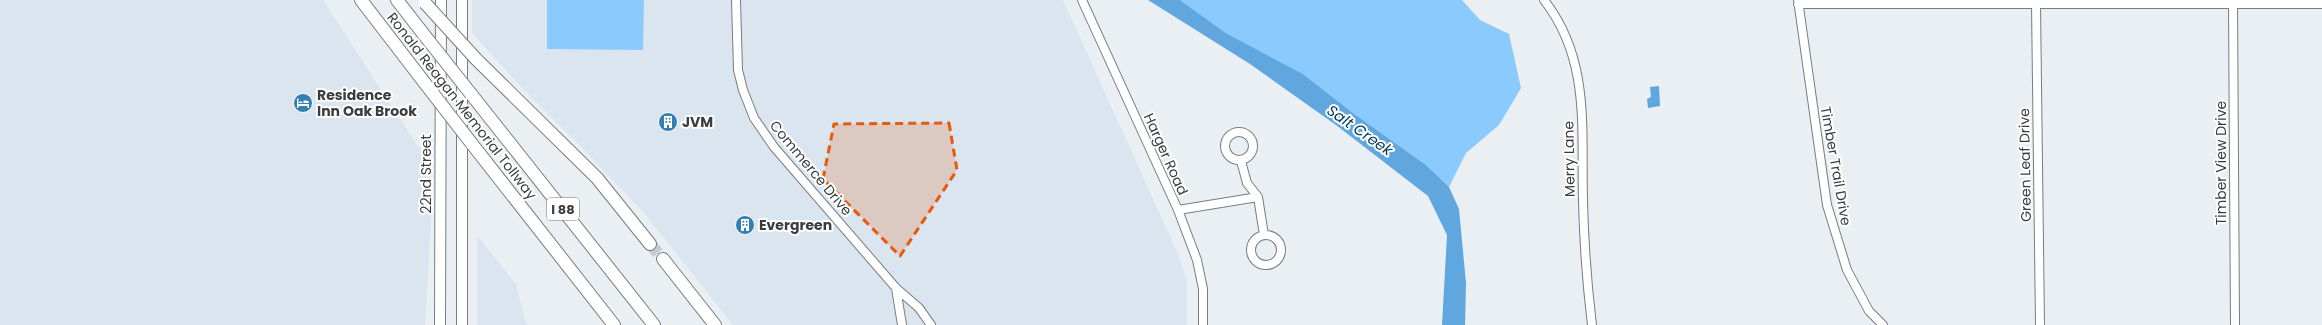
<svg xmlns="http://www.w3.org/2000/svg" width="2322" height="325" viewBox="0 0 2322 325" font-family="Poppins,sans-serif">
<rect width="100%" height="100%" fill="#eaeff4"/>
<path fill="#dae5ef" d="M 0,0 L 323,0 L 417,145 L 430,156 L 431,223 L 425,325 L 0,325 Z
M 472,0 L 1063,0 L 1177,252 L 1187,281 L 1187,325 L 733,325 L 644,213 L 588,154 L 525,91 L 472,33 Z
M 477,235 L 516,284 L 525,321 L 528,325 L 477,325 Z"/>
<path fill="#8acafd" d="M 547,0 L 644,0 L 643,50 L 547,49 Z
M 1180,0 L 1462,0 L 1480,20 L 1509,34 L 1521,88 L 1499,125 L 1466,153 L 1449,187 L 1426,165 L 1353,113 L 1303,74 L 1226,33 Z"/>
<path fill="#5fa7de" d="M 1148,0 L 1180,0 L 1226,33 L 1303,74 L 1353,113 L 1426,165 L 1449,187 L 1459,209 L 1466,283 L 1465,325 L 1442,325 L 1447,235 L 1428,196 L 1336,125 L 1250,64 Z
M 1659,86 L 1660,106 L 1648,108 L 1647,99 L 1651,97 L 1650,87 Z"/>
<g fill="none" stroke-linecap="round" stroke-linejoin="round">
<path stroke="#c7cbd0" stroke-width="12" stroke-dasharray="12 6" stroke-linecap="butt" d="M 650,244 L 663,259"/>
<g stroke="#787d81" stroke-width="10">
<path id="minor" d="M 736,0 L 738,70 L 743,90 L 754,118 L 774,147 L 896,288 L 919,308 L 931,325
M 1082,0 L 1178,210 L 1197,260 L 1203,289 L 1203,325
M 1544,0 C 1591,60 1581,130 1583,201 C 1584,243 1587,284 1592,325
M 1798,0 L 1827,205 L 1847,270 L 1869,311 L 1883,325
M 2233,0 L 2235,325
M 1798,4 L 2322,4
M 2036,4 L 2040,325
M1225 146a14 14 0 1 1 28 0a14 14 0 1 1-28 0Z
M 1241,161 L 1247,183 L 1258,197 L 1264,235
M 1178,210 L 1258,197
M1251 250a15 15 0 1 1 30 0a15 15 0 1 1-30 0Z
M 896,288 L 902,325"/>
</g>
<g stroke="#787d81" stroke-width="12">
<path id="major" d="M 462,0 L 462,325
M 440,325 L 441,0"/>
</g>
<g stroke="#787d81" stroke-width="14">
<path id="highway" d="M 361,0 L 424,82
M 397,0 L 425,36
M 476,59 L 597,178 L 650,244
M 471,94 L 654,325
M 472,144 L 614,325
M 663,259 L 715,325"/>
</g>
<use href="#minor" stroke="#fff" stroke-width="8"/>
<use href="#major" stroke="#fff" stroke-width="10"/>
<use href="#highway" stroke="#fff" stroke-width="12"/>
<g stroke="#787d81" stroke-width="14" stroke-linecap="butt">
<path id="highway-bridge" d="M 425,3 L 476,59
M 425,36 L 471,94
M 424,82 L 472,144"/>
</g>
<use href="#highway-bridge" stroke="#fff" stroke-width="12"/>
</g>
<path fill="#e8590c" fill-opacity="0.2" stroke="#e8590c" stroke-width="3" stroke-dasharray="8 5" stroke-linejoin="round" d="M 949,123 L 957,170 L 900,256 L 823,179 L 834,124 Z"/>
<defs>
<g id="hotel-disc" transform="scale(1)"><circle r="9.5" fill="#357eb2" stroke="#fff"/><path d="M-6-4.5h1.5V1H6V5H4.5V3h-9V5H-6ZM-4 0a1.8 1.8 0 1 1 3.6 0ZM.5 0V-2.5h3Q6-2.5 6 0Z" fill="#fff"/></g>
<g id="building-disc" transform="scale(1)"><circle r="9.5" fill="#357eb2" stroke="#fff"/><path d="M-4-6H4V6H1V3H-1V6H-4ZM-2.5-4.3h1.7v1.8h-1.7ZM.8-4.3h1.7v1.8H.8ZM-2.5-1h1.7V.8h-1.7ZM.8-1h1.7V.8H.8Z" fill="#fff"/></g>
</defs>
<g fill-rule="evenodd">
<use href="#hotel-disc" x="303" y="103"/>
<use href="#building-disc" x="668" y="122"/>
<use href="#building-disc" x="745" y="225"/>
</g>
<g text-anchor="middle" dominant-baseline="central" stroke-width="4" stroke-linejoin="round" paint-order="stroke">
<rect fill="#fff" stroke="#757678" stroke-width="1" x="547" y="198" width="32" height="22" rx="3"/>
<g font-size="13" font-weight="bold" fill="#3a3c3e">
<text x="563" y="209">I 88</text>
</g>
<g font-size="14" font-weight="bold" fill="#3a3c3e" stroke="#fff" text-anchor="start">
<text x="317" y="95">Residence<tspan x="317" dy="16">Inn Oak Brook</tspan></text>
<text x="682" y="122">JVM</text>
<text x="759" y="225">Evergreen</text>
</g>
<g font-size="14" fill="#3a3c3e" stroke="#fff">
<text transform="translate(462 106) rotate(52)">Ronald Reagan Memorial Tollway</text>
<text transform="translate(1166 154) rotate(66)">Harger Road</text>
<text transform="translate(1569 159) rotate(-91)">Merry Lane</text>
<text transform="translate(2221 163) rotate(-90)">Timber View Drive</text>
<text transform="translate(2025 165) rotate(-91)">Green Leaf Drive</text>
<text transform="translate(1836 166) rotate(80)">Timber Trail Drive</text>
<text transform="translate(811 168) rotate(50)">Commerce Drive</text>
<text transform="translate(426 174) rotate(-90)">22nd Street</text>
</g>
<g font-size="15" font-style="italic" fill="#013d61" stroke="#fff">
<text transform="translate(1360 130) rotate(35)">Salt Creek</text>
</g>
</g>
</svg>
